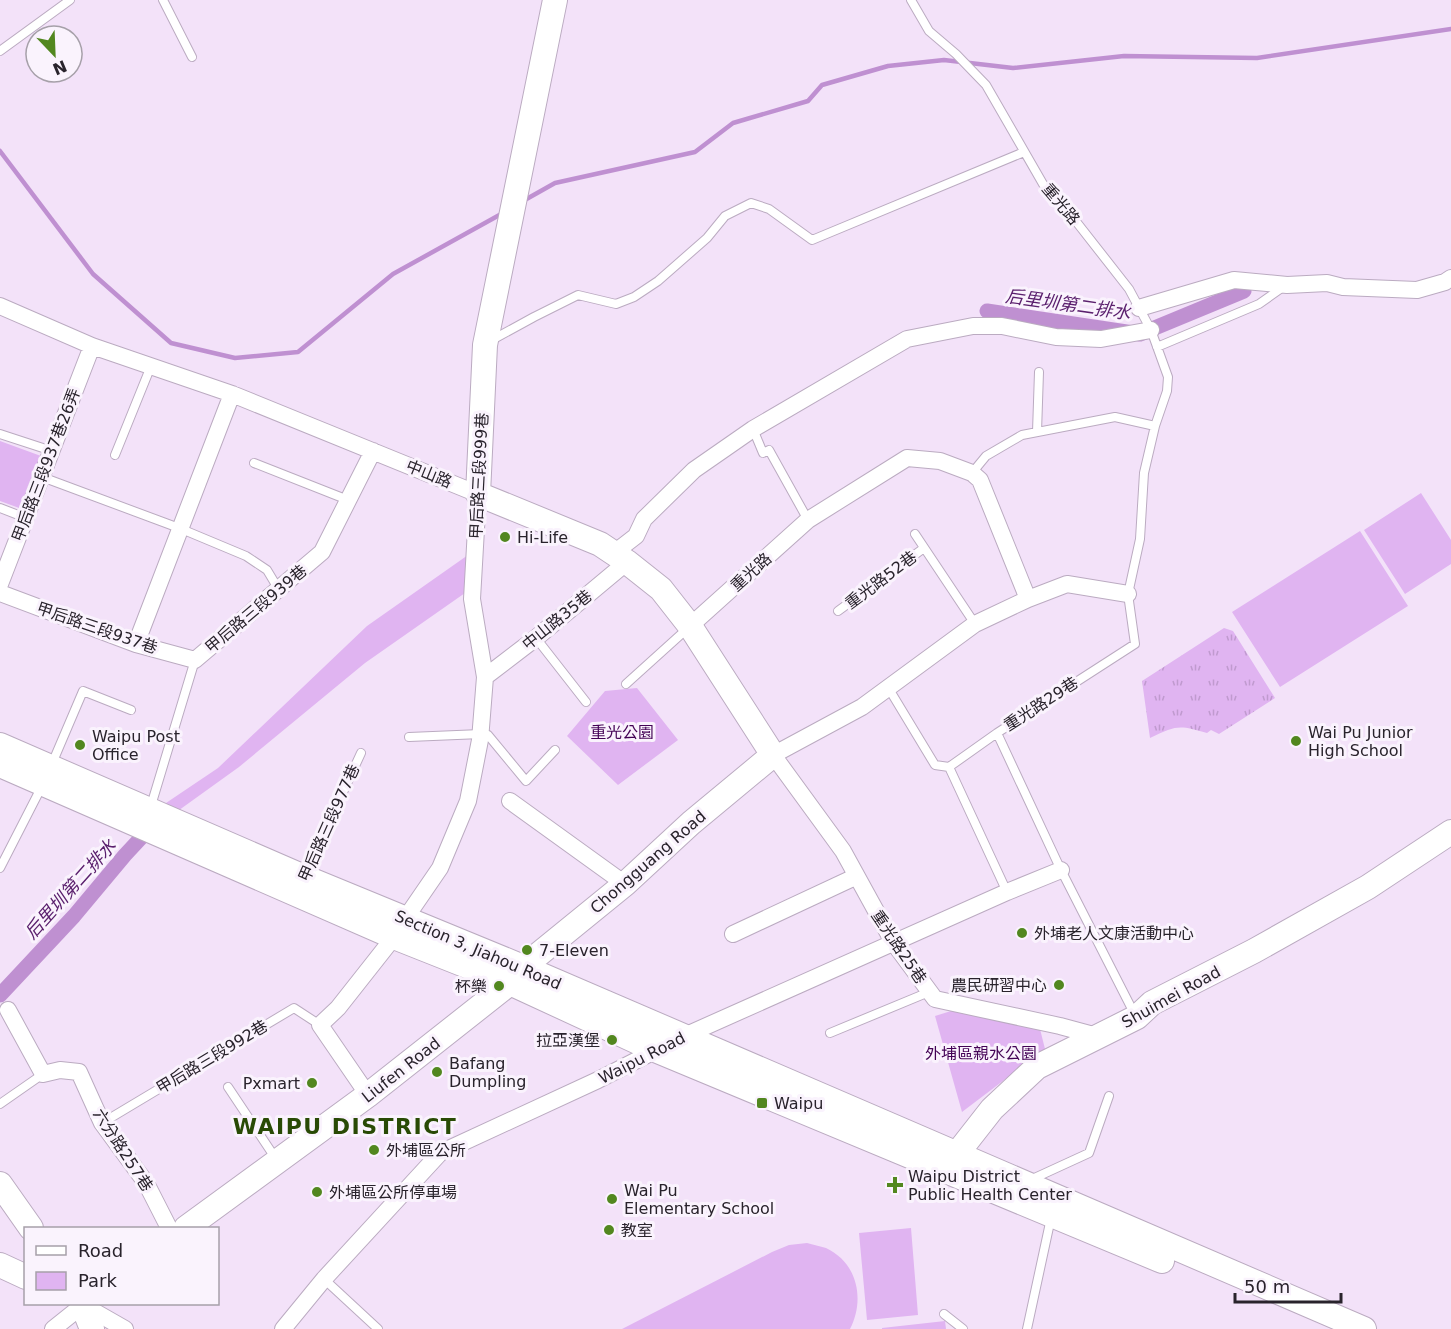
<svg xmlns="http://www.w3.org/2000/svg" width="1451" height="1329" viewBox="0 0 1451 1329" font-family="'DejaVu Sans','Noto Sans TC',sans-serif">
<defs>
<pattern id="grass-tufts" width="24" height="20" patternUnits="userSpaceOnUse" patternTransform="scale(1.5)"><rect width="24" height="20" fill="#e0b4f1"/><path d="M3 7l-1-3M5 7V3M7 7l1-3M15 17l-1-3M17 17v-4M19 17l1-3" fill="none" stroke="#c09acf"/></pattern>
</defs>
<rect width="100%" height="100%" fill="#f3e2f9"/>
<path fill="url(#grass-tufts)" d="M 1224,628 L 1233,631 L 1275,698 L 1219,734 L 1211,730 L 1207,733 C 1179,725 1177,725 1150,738 L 1142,681 Z"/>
<path fill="#e0b4f1" d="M 0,441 L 41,456 L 22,509 L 0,501 Z
M 1421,493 L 1451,540 L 1451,564 L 1405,594 L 1364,530 Z
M 1360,531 L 1408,606 L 1280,687 L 1232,612 Z
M 468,555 L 465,593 L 365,663 L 239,767 L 175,813 L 166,803 L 218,768 L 367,626 Z
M 637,688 L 678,740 L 618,785 L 567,736 L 605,691 Z
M 951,1011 L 1040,1029 L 1045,1049 L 962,1112 L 935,1016 Z
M 911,1228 L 918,1315 L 867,1320 L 859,1233 Z
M 807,1243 C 813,1245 820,1246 826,1248 C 858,1263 865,1300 850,1329 L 622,1329 L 772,1252 L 789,1245 Z
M 945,1321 L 946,1329 L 882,1329 L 882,1328 Z"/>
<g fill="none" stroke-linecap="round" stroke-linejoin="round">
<path stroke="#bf90d1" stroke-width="4.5" d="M 0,151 L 93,274 L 171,343 L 235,358 L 298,352 L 393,274 L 503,213
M 523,201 L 555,183 L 695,152 L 733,123 L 808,101 L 822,85 L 888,66 L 944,60 L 1013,68 L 1124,56 L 1257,58 L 1451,29"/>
<path stroke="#bf90d1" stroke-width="15" d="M 987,311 L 1140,334 L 1244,291
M 0,995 L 74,916 L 125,855 L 152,826"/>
<g stroke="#bbabc1" stroke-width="10">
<path id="lane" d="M 163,0 L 192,57
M 911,0 L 929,31 L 956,54 L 986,85 L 1043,184 L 1071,215 L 1129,289 L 1151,330 L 1168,377 L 1167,391 L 1155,426 L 1144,473 L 1140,539 L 1128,594 L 1135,644 L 997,733 L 949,767
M 0,51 L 70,0
M 490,341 L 534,317 L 578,295 L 616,304 L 634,297 L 658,281 L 707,238 L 725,216 L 751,203 L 769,209 L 812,240 L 1024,152
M 1157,347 L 1259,304 L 1283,287
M 753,429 L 763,453 L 769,450 L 808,520
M 1037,432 L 1039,372
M 0,434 L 52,451
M 115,455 L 151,366
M 254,463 L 348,500
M 972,473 L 986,456 L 1022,435 L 1115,417 L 1155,426
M 42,477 L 179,528 L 246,556 L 267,570 L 279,590
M 0,508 L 26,518
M 915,534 L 975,624
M 838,611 L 924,548
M 536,638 L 586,702
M 626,684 L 688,628
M 889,689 L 935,765 L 949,767 L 1007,892
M 997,733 L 1061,870 L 1135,1015
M 409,737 L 481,734 L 488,735 L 526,781 L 555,750
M 51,766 L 83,691 L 131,710
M 150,809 L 195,660
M 0,868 L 42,786
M 305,875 L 361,753
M 830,1033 L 929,992
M 228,1087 L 276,1159
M 0,1104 L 43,1074
M 102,1123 L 294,1008 L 320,1025
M 1028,1181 L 1089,1153 L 1109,1096
M 324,1279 L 378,1329
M 944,1314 L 963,1329
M 1027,1329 L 1051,1218"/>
</g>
<g stroke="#bbabc1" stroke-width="18">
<path id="street" d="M 0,306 L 92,346 L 232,394 L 478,494 L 472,599 L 485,677 L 480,740 L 468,801 L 440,868 L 405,919 L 394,937 L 338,1008 L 320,1025 L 368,1095
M 1139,308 L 1234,280 L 1287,285 L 1327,283 L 1343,287 L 1417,290 L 1445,282 L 1451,278
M 614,553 L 636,536 L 644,519 L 694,470 L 753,429 L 907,339 L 973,326 L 1002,326 L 1056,337 L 1101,339 L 1151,330
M 0,584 L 92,346
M 0,593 L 136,644 L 195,660 L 322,552 L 373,451
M 690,626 L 808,520 L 907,458 L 940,461 L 972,473 L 980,480 L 1028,599
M 136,644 L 232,394
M 485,677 L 536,638 L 627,562
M 510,801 L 625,884
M 733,934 L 855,877
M 8,1010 L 43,1074 L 60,1070 L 79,1072 L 102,1123 L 146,1183 L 169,1228
M 1097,1036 L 1060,1026 L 935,999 L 893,942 L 843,851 L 773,755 L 862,707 L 975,624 L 1028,599 L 1067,584 L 1128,594
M 53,1329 L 83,1305 L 125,1329
M 283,1329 L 324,1279 L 440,1153 L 598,1080 L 682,1037 L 1007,892 L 1061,870"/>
</g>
<g stroke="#bbabc1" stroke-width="26">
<path id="secondary" d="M 0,745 L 304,877 L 523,967 L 1364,1329
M 0,765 L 394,937 L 510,983 L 655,1050 L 1162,1261
M 950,1169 L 956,1155 L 992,1109 L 1037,1067 L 1137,1017 L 1152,1003 L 1254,951 L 1368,887 L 1451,832
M 0,1184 L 31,1228
M 186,1228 L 368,1095 L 510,983 L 523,967 L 625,884 L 691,823 L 773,755 L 690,626 L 661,589 L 627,562 L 600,544 L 478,494 L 485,345 L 555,0
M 0,1265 L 26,1277
M 82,1304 L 92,1329"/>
</g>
<use href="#lane" stroke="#fff" stroke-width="8"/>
<use href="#street" stroke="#fff" stroke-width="16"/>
<use href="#secondary" stroke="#fff" stroke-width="24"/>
</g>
<g fill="#52871f" stroke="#faf3fd" stroke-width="2">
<circle cx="505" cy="537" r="6"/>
<circle cx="1296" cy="741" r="6"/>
<circle cx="80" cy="745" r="6"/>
<circle cx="1022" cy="933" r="6"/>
<circle cx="527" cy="950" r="6"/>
<circle cx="1059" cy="985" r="6"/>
<circle cx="499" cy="986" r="6"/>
<circle cx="612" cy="1040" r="6"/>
<circle cx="437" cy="1072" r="6"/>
<circle cx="312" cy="1083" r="6"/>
<rect x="756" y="1097" width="12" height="12" rx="3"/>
<circle cx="374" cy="1150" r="6"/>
<path d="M892 1176h6v6h6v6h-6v6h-6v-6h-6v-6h6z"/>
<circle cx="317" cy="1192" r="6"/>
<circle cx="612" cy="1199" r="6"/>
<circle cx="609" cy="1230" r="6"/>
</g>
<g text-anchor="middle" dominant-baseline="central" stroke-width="6" stroke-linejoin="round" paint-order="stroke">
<g font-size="16" fill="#29232c" stroke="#faf3fd">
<text transform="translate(1061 204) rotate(50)">重光路</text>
<text transform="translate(46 465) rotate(-69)">甲后路三段937巷26弄</text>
<text transform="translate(429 474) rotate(22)">中山路</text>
<text transform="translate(479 476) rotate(-87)">甲后路三段999巷</text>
<text transform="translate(751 572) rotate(-42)">重光路</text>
<text transform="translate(881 580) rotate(-37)">重光路52巷</text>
<text transform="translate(256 609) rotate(-40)">甲后路三段939巷</text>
<text transform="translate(557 620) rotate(-39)">中山路35巷</text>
<text transform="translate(97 628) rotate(19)">甲后路三段937巷</text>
<text transform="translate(1041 704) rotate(-33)">重光路29巷</text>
<text transform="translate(329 823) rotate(-66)">甲后路三段977巷</text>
<text transform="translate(648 862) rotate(-41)">Chongguang Road</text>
<text transform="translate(899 947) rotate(56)">重光路25巷</text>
<text transform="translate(478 950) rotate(23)">Section 3, Jiahou Road</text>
<text transform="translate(1171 997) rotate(-29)">Shuimei Road</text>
<text transform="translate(212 1057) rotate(-31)">甲后路三段992巷</text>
<text transform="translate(642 1058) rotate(-27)">Waipu Road</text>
<text transform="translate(401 1070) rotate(-38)">Liufen Road</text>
<text transform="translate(123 1150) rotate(57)">六分路257巷</text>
</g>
<g font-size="16" fill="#29232c" stroke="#faf3fd" text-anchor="start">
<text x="517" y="537">Hi-Life</text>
<text x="1308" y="732">Wai Pu Junior<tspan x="1308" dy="18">High School</tspan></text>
<text x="92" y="736">Waipu Post<tspan x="92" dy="18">Office</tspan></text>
<text x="1034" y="933">外埔老人文康活動中心</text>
<text x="539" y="950">7-Eleven</text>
<text x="1047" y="985" text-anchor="end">農民研習中心</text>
<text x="487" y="986" text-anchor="end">杯樂</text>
<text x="600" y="1040" text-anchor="end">拉亞漢堡</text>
<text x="449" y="1063">Bafang<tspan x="449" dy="18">Dumpling</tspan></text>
<text x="300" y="1083" text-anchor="end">Pxmart</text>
<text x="774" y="1103">Waipu</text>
<text x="386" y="1150">外埔區公所</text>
<text x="908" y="1176">Waipu District<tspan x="908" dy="18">Public Health Center</tspan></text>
<text x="624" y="1190">Wai Pu<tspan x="624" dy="18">Elementary School</tspan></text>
<text x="329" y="1192">外埔區公所停車場</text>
<text x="621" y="1230">教室</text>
</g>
<g font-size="16" fill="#430255" stroke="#faf3fd">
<text x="622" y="732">重光公園</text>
<text x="981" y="1053">外埔區親水公園</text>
</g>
<g font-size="18" font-style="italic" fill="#5b206e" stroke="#faf3fd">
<text transform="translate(1068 304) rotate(8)">后里圳第二排水</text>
<text transform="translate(70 889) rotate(-48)">后里圳第二排水</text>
</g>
<g font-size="22" font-weight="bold" letter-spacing="1.5" fill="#294a05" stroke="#faf3fd">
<text x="345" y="1126">WAIPU DISTRICT</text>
</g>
</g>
<rect x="24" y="1227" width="195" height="78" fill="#faf3fd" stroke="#a6a0a9" stroke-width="1.5"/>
<rect x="36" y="1246" width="30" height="9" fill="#ffffff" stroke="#a6a0a9" stroke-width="1.5"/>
<text x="78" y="1257" font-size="18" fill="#29232c">Road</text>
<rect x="36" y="1272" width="30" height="18" fill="#e0b4f1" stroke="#a6a0a9" stroke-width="1.5"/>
<text x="78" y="1287" font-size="18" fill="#29232c">Park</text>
<g transform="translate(54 54) rotate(157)"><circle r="28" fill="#faf3fd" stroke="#a6a0a9" stroke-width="1.5"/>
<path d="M0-4.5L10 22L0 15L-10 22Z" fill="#52871f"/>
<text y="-9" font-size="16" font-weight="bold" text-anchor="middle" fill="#29232c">N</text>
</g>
<path d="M1235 1293v9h106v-9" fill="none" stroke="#29232c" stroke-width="3"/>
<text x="1244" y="1293" font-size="18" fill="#29232c" stroke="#faf3fd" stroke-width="4.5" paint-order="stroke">50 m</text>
</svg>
